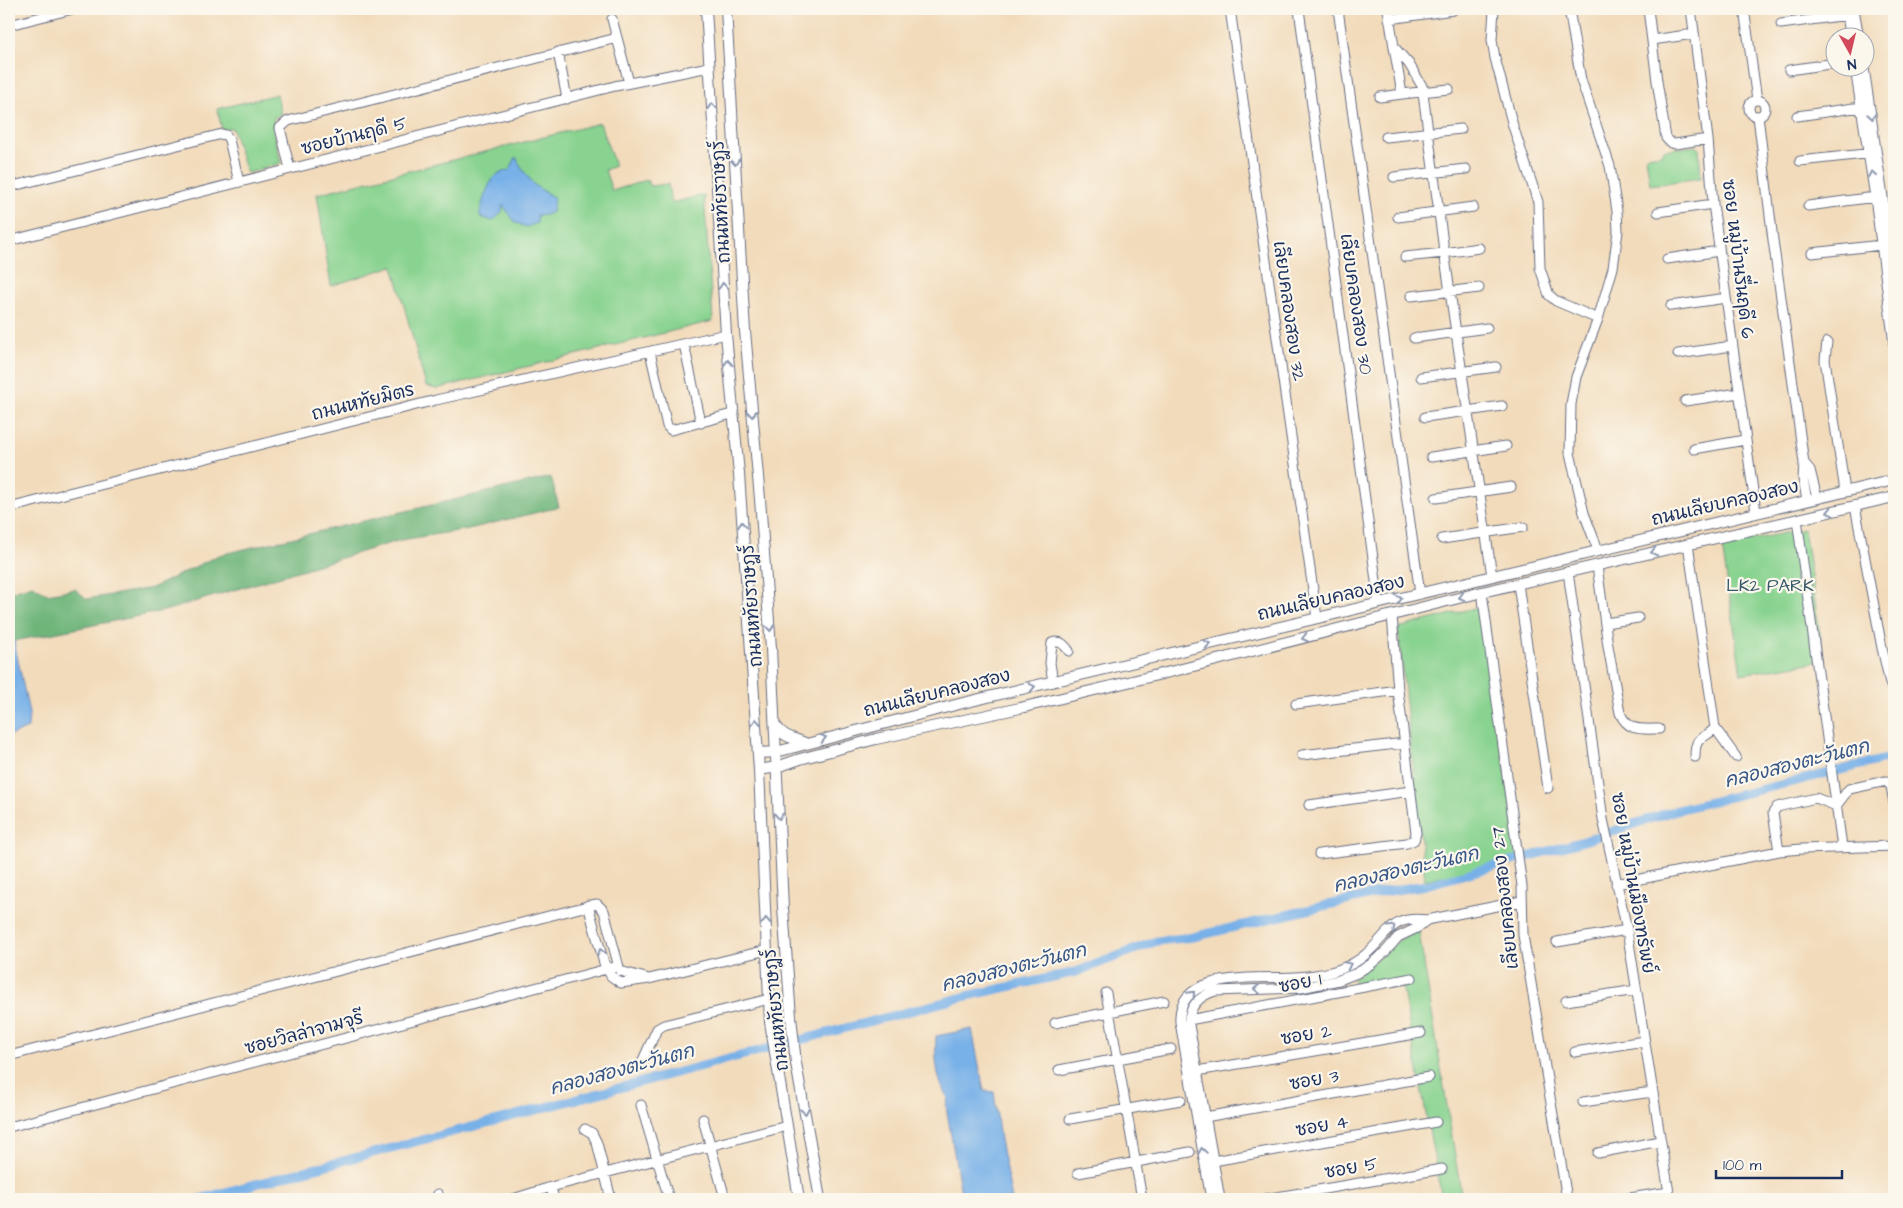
<svg xmlns="http://www.w3.org/2000/svg" width="1903" height="1208" viewBox="0 0 1903 1208" font-family="'Architects Daughter','Playpen Sans Thai',sans-serif">
<rect width="100%" height="100%" fill="#fbf7ec"/>
<filter id="ink" filterUnits="userSpaceOnUse"><feTurbulence type="fractalNoise" baseFrequency=".02" numOctaves="2"/><feDisplacementMap in="SourceGraphic" scale="10" xChannelSelector="R" yChannelSelector="G"/><feConvolveMatrix kernelMatrix="1 2 1 2 8 2 1 2 1" color-interpolation-filters="sRGB"/></filter>
<filter id="wash" filterUnits="userSpaceOnUse"><feTurbulence type="fractalNoise" baseFrequency=".0096" numOctaves="4" result="noise"/><feDisplacementMap in="SourceGraphic" scale="20" xChannelSelector="R" yChannelSelector="G"/><feGaussianBlur stdDeviation="1.12" result="paint"/><feColorMatrix in="noise" values="0 0 0 0 0 0 0 0 0 0 0 0 0 0 0 0 0 1.4 0 .05"/><feComposite in="paint" operator="in"/></filter>
<g filter="url(#wash)">
<rect width="100%" height="100%" fill="#f2dbbb"/>
<path fill="#89d390" stroke="#528177" fill-rule="evenodd" d="M 277,94 L 281,114 L 274,118 L 273,126 L 281,163 L 249,173 L 246,172 L 232,128 L 222,129 L 217,109 Z
M 600,123 L 615,166 L 605,170 L 612,191 L 647,180 L 650,186 L 668,184 L 671,203 L 704,195 L 713,321 L 436,389 L 426,386 L 393,266 L 331,286 L 317,194 ZM 516,157 L 520,166 L 534,185 L 554,198 L 537,214 L 515,221 L 502,204 L 485,197 C 491,180 493,176 510,170 Z
M 1695,146 L 1699,149 L 1701,178 L 1650,185 L 1646,156 L 1661,154 L 1664,150 Z
M 1804,529 L 1822,648 L 1822,661 L 1741,674 L 1722,546 Z
M 1478,607 L 1520,859 L 1425,880 L 1398,628 Z
M 1419,932 L 1462,1199 L 1442,1199 L 1402,986 C 1387,975 1369,989 1352,980 L 1401,939 Z"/>
<path fill="#6eb57a" stroke="#44726c" d="M 551,477 L 559,507 L 469,529 L 401,540 L 164,611 L 9,642 L 9,614 L 11,613 L 9,592 L 33,585 L 47,594 L 75,589 L 87,599 L 152,588 L 219,555 Z"/>
<path fill="#78b1e8" stroke="#4a70a3" d="M 516,157 L 520,166 L 534,185 L 554,198 L 552,212 L 546,215 L 537,215 L 537,223 L 526,227 L 515,222 L 503,205 L 502,212 L 493,221 L 480,217 C 479,208 489,182 495,176 C 499,173 505,171 510,170 Z
M 14,641 L 29,713 L 28,728 L 9,736 L 9,642 Z
M 972,1029 L 984,1091 L 994,1092 L 1000,1140 L 1012,1199 L 962,1199 L 946,1106 L 948,1098 C 936,1081 935,1057 936,1036 Z"/>
<g fill="none" stroke-linecap="round" stroke-linejoin="round">
<path stroke="#78b1e8" stroke-width="9" d="M 199,1199 L 967,996 L 1076,972 L 1157,941 L 1193,937 L 1383,892 L 1426,885 L 1584,841 L 1673,811 L 1894,757"/>
</g>
</g>
<g filter="url(#ink)">
<g fill="none" stroke-linecap="round" stroke-linejoin="round">
<g stroke="#666b7f" stroke-width="11">
<path id="minor" d="M 1230,9 L 1317,618
M 1299,9 L 1379,603
M 1338,9 L 1420,594
M 1388,9 L 1394,47 L 1409,64 L 1422,86 L 1445,258 L 1492,576
M 1494,9 L 1492,40 L 1495,58 L 1513,126 L 1538,202 L 1540,268 L 1549,295 L 1556,301 L 1598,319
M 1569,9 L 1581,80 L 1610,166 L 1617,211 L 1618,231 L 1613,268 L 1598,319 L 1576,377 L 1571,404 L 1570,453 L 1584,513 L 1598,550
M 1648,9 L 1657,81 L 1666,138 L 1671,143 L 1675,144 L 1708,139
M 1691,9 L 1708,139 L 1713,204 L 1756,512
M 1744,9 L 1757,100
M 1854,9 L 1859,38
M 1846,11 L 1851,38
M 612,19 L 629,83
M 1389,19 L 1453,10
M 1781,24 L 1847,15
M 9,25 L 73,9
M 1652,40 L 1694,34
M 1394,47 L 1402,94 L 1449,89
M 558,52 L 567,99
M 1855,68 L 1875,197 L 1894,344
M 1864,68 L 1894,272
M 1789,70 L 1836,63
M 1380,97 L 1402,94
M1749 108a8 8 0 1 1 16 0a8 8 0 1 1-16 0Z
M 1758,116 L 1773,240 L 1804,463 L 1803,479 L 1807,500
M 1797,116 L 1861,107
M 1386,137 L 1461,129
M 1800,161 L 1874,153
M 290,169 L 280,128 L 288,121 L 617,38
M 1394,177 L 1466,169
M 9,187 L 222,134 L 226,135 L 229,140 L 239,182
M 1808,206 L 1875,197
M 1658,212 L 1713,204
M 1398,217 L 1473,207
M 9,241 L 615,86 L 709,67
M 1812,253 L 1881,245
M 1405,257 L 1444,253 L 1479,248
M 1667,259 L 1719,251
M 1411,296 L 1479,288
M 1671,306 L 1726,298
M 1414,338 L 1487,328
M 1827,342 L 1825,360 L 1845,491
M 684,344 L 701,423
M 650,352 L 667,426 L 671,430 L 732,414
M 1678,354 L 1732,346
M 1421,377 L 1496,367
M 1685,401 L 1739,393
M 1425,417 L 1502,406
M 1694,449 L 1745,440
M 1431,457 L 1506,446
M 1804,463 L 1810,470 L 1817,498
M 1436,498 L 1511,487
M 1855,506 L 1882,648 L 1890,683 L 1894,693
M 9,508 L 436,400 L 726,334
M 1797,519 L 1842,847
M 1442,539 L 1523,527
M 1688,544 L 1715,728 C 1703,741 1695,734 1695,757
M 1597,566 L 1608,646 L 1620,713 C 1628,732 1642,729 1659,729
M 1568,572 L 1603,819 L 1627,930 L 1670,1199
M 1518,584 L 1548,788
M 1482,592 L 1522,886 L 1523,935 L 1567,1199
M 1605,623 L 1638,618
M 1053,682 L 1050,663 L 1052,643 C 1060,640 1064,644 1069,651
M 1296,704 L 1398,690
M 1715,728 L 1736,757
M 1302,755 L 1405,743
M 1309,805 L 1411,791
M 1779,851 L 1773,813 L 1777,807 L 1816,798 L 1836,806 L 1849,789 L 1886,781 L 1891,786 L 1894,803
M 1319,854 L 1407,843 L 1414,840 L 1416,833 L 1398,690 L 1392,615
M 1616,884 L 1779,851 L 1802,849 L 1894,846
M 588,905 L 604,963 L 611,976 L 621,983 L 649,979 L 767,950
M 1557,942 L 1627,930
M 1106,993 L 1142,1199
M 1566,1001 L 1636,990
M 1194,1019 L 1412,978
M 1055,1023 L 1164,1001
M 1575,1052 L 1644,1041
M 9,1056 L 591,905 L 597,904 L 604,911 L 620,971 L 649,979
M 643,1060 L 657,1029 L 664,1025 L 769,999
M 1059,1070 L 1171,1049
M 1197,1071 L 1421,1033
M 1583,1102 L 1652,1092
M 641,1105 L 669,1199
M 1205,1117 L 1429,1077
M 703,1119 L 723,1191
M 1070,1119 L 1181,1100
M 9,1127 L 618,966
M 585,1129 L 592,1133 L 597,1143 L 611,1199
M 1598,1153 L 1660,1141
M 1213,1161 L 1436,1122
M 1078,1173 L 1190,1152
M 551,1187 L 554,1199
M 438,1194 L 440,1199
M 513,1199 L 551,1187 L 787,1126
M 1211,1199 L 1180,1022 C 1176,964 1273,982 1308,976 C 1328,974 1350,968 1365,955 C 1389,935 1390,915 1427,920 L 1522,901
M 1220,1199 L 1189,1025 C 1188,1007 1199,996 1215,991 L 1301,988 L 1339,980 L 1357,973 L 1371,964 L 1386,951 L 1398,937 L 1417,928 L 1427,920
M 1265,1199 L 1442,1169
M 1623,1199 L 1669,1192"/>
</g>
<g stroke="#666b7f" stroke-width="12">
<path id="major" d="M 706,9 L 726,334 L 739,474 L 759,770 L 770,1022 L 799,1199
M 726,9 L 745,331 L 760,499 L 771,648 L 783,908 L 791,1017 L 796,1063 L 820,1199
M 776,726 C 783,737 794,738 805,743
M 758,753 L 776,752 L 963,703 L 1894,480
M 759,770 L 777,767 L 800,759 L 876,739 L 1020,708 L 1178,670 L 1482,592 L 1894,497"/>
</g>
<use href="#minor" stroke="#fff" stroke-width="9"/>
<use href="#major" stroke="#fff" stroke-width="10"/>
</g>
<defs><path id="oneway-chevron" d="M-2-3.5L2.5 0L-2 3.5" fill="none" stroke-width="1.6" stroke-linecap="round" stroke-linejoin="round" transform="scale(1.25)"/></defs>
<g stroke="#8d97ae">
<use href="#oneway-chevron" transform="translate(712 106) rotate(-94)"/>
<use href="#oneway-chevron" transform="translate(1872 116) rotate(81)"/>
<use href="#oneway-chevron" transform="translate(735 162) rotate(86)"/>
<use href="#oneway-chevron" transform="translate(1872 174) rotate(-99)"/>
<use href="#oneway-chevron" transform="translate(723 286) rotate(-94)"/>
<use href="#oneway-chevron" transform="translate(728 363) rotate(-94)"/>
<use href="#oneway-chevron" transform="translate(752 414) rotate(85)"/>
<use href="#oneway-chevron" transform="translate(1830 512) rotate(167)"/>
<use href="#oneway-chevron" transform="translate(742 525) rotate(-94)"/>
<use href="#oneway-chevron" transform="translate(1654 552) rotate(167)"/>
<use href="#oneway-chevron" transform="translate(1462 597) rotate(166)"/>
<use href="#oneway-chevron" transform="translate(1399 599) rotate(-14)"/>
<use href="#oneway-chevron" transform="translate(770 628) rotate(85)"/>
<use href="#oneway-chevron" transform="translate(1305 638) rotate(166)"/>
<use href="#oneway-chevron" transform="translate(1207 644) rotate(-13)"/>
<use href="#oneway-chevron" transform="translate(1032 687) rotate(-13)"/>
<use href="#oneway-chevron" transform="translate(756 722) rotate(-94)"/>
<use href="#oneway-chevron" transform="translate(823 738) rotate(-14)"/>
<use href="#oneway-chevron" transform="translate(779 816) rotate(87)"/>
<use href="#oneway-chevron" transform="translate(766 921) rotate(-93)"/>
<use href="#oneway-chevron" transform="translate(1392 928) rotate(-43)"/>
<use href="#oneway-chevron" transform="translate(601 952) rotate(-106)"/>
<use href="#oneway-chevron" transform="translate(1348 965) rotate(-26)"/>
<use href="#oneway-chevron" transform="translate(1257 989) rotate(179)"/>
<use href="#oneway-chevron" transform="translate(1192 994) rotate(-47)"/>
<use href="#oneway-chevron" transform="translate(805 1111) rotate(80)"/>
<use href="#oneway-chevron" transform="translate(1202 1151) rotate(-99)"/>
</g>
</g>
<g text-anchor="middle" dominant-baseline="central" stroke-width="4.5" stroke-linejoin="round" paint-order="stroke">
<g font-size="18" fill="#1b2f5e" stroke="#fbf7ec">
<text transform="translate(354 136) rotate(-14)">ซอยบ้านฤดี 5</text>
<text transform="translate(721 202) rotate(-93)">ถนนหทัยราษฎร์</text>
<text transform="translate(1738 259) rotate(83)">ซอย หมู่บ้านรื่นฤดี 6</text>
<text transform="translate(1356 304) rotate(82)">เลียบคลองสอง 30</text>
<text transform="translate(1289 311) rotate(82)">เลียบคลองสอง 32</text>
<text transform="translate(363 402) rotate(-14)">ถนนหทัยมิตร</text>
<text transform="translate(1725 503) rotate(-13)">ถนนเลียบคลองสอง</text>
<text transform="translate(1331 598) rotate(-13)">ถนนเลียบคลองสอง</text>
<text transform="translate(752 606) rotate(-94)">ถนนหทัยราษฎร์</text>
<text transform="translate(937 693) rotate(-14)">ถนนเลียบคลองสอง</text>
<text transform="translate(1633 883) rotate(80)">ซอย หมู่บ้านเมืองทรัพย์</text>
<text transform="translate(1505 898) rotate(-96)">เลียบคลองสอง 27</text>
<text transform="translate(1300 983) rotate(-11)">ซอย 1</text>
<text transform="translate(776 1010) rotate(-96)">ถนนหทัยราษฎร์</text>
<text transform="translate(304 1033) rotate(-15)">ซอยวิลล่าจามจุรี</text>
<text transform="translate(1306 1035) rotate(-9)">ซอย 2</text>
<text transform="translate(1314 1080) rotate(-10)">ซอย 3</text>
<text transform="translate(1322 1126) rotate(-10)">ซอย 4</text>
<text transform="translate(1351 1168) rotate(-10)">ซอย 5</text>
</g>
<g font-size="18" fill="#36586a" stroke="#fbf7ec">
<text x="1770" y="585">LK2 PARK</text>
</g>
<g font-size="19" font-style="italic" fill="#375687" stroke="#fbf7ec">
<text transform="translate(1797 764) rotate(-14)">คลองสองตะวันตก</text>
<text transform="translate(1406 870) rotate(-13)">คลองสองตะวันตก</text>
<text transform="translate(1014 968) rotate(-14)">คลองสองตะวันตก</text>
<text transform="translate(622 1070) rotate(-15)">คลองสองตะวันตก</text>
</g>
</g>
<rect width="1903" height="1208" fill="none" stroke="#fbf7ec" stroke-width="30"/>
<g transform="translate(1850 52) rotate(172)"><circle r="24" fill="#fbf7ec" stroke="#a1a7b3"/>
<path d="M0-4L9 19L0 12L-9 19Z" fill="#d1495b"/>
<text y="-8" font-size="14" font-weight="bold" text-anchor="middle" fill="#1b2f5e">N</text>
</g>
<path d="M1716 1170v8h126v-8" fill="none" stroke="#1b2f5e" stroke-width="2.5"/>
<text x="1723" y="1170" font-size="15" fill="#1b2f5e" stroke="#fbf7ec" stroke-width="4" paint-order="stroke">100 m</text>
</svg>
